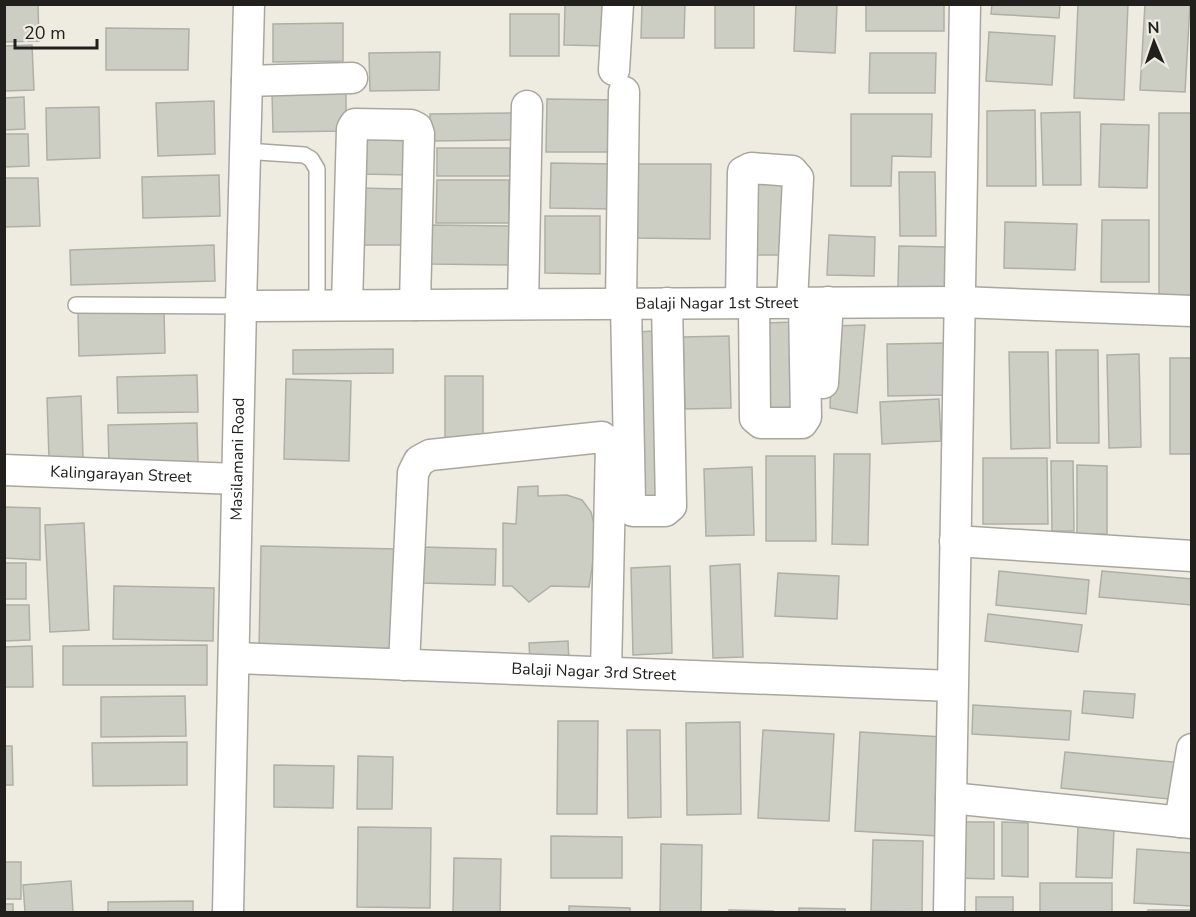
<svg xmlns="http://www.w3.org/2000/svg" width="1196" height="917" viewBox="0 0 1196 917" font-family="'Nunito Sans',sans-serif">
<rect width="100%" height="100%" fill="#eeebe1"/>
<path fill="#cccec4" stroke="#aeb0a7" stroke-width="1.5" d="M 4,4 L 38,4 L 39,41 L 4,42 Z
M 565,4 L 608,4 L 607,46 L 564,45 Z
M 642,4 L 685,4 L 684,38 L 641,38 Z
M 715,4 L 754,4 L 754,48 L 715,48 Z
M 796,4 L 837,4 L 835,53 L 794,51 Z
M 866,4 L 944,4 L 944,31 L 866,31 Z
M 992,4 L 1060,4 L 1059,18 L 991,14 Z
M 1078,4 L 1128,4 L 1124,100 L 1074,98 Z
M 1145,4 L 1190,4 L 1185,92 L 1140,90 Z
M 510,14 L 559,14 L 559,56 L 510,56 Z
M 343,23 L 343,61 L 273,62 L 273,24 Z
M 106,28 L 189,29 L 188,70 L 106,70 Z
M 989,32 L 1055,36 L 1052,85 L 986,81 Z
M 32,45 L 34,90 L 4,91 L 4,46 Z
M 440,52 L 439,90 L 370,91 L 369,53 Z
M 870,53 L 936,53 L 935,93 L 869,93 Z
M 346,91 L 346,131 L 273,132 L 272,92 Z
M 24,97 L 25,129 L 4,130 L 4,98 Z
M 547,99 L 619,100 L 618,152 L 546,152 Z
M 214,101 L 215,154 L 158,156 L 156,103 Z
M 99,107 L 100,158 L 47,160 L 46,108 Z
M 1035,110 L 1036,186 L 987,186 L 987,111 Z
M 1080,112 L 1081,185 L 1043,185 L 1041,113 Z
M 513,113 L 514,140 L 430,141 L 430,114 Z
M 1159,113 L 1192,113 L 1192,301 L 1159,301 Z
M 851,114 L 932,114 L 931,157 L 892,156 L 891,186 L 851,186 Z
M 1101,124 L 1149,125 L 1147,188 L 1099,187 Z
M 4,134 L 28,134 L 29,166 L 4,167 Z
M 360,138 L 414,138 L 413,175 L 359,174 Z
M 437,148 L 510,148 L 510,176 L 437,176 Z
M 551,163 L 615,164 L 614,209 L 550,208 Z
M 635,164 L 711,164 L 710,239 L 635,238 Z
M 899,172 L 935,172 L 936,236 L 900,236 Z
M 219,175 L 220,216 L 143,218 L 142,177 Z
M 750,177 L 789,177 L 788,255 L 749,255 Z
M 4,178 L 38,178 L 40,226 L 4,227 Z
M 437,180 L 509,180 L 509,223 L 436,223 Z
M 356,188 L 406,189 L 405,245 L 355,245 Z
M 545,216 L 600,216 L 600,274 L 545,273 Z
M 1102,220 L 1149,220 L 1149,282 L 1101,282 Z
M 1005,222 L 1077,224 L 1075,270 L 1004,268 Z
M 430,225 L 510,226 L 510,265 L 430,264 Z
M 829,235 L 875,237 L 874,276 L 827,275 Z
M 214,245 L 215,281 L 71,285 L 70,250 Z
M 899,246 L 947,247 L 946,288 L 898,287 Z
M 164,309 L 165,353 L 79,356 L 78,311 Z
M 797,322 L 800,407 L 761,408 L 758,323 Z
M 865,325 L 857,413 L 830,408 L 833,326 Z
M 659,331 L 663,498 L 635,499 L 630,332 Z
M 729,336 L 731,408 L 685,409 L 683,337 Z
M 946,343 L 946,395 L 888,396 L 887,344 Z
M 393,349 L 393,373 L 293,374 L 293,350 Z
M 1056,350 L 1098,350 L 1099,443 L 1057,443 Z
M 1009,352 L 1048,352 L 1050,448 L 1011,449 Z
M 1139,354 L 1141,447 L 1109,448 L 1107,355 Z
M 1170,358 L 1192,358 L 1192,454 L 1170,454 Z
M 197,375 L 198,412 L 118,413 L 117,377 Z
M 445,376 L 483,376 L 483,442 L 445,442 Z
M 286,379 L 351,381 L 349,461 L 284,459 Z
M 81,396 L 83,458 L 49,459 L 47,398 Z
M 939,399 L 941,441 L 882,444 L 880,402 Z
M 197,423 L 198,464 L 109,466 L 108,425 Z
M 834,454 L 870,454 L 868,545 L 832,544 Z
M 766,456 L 815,456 L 816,541 L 766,541 Z
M 983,458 L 1047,458 L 1048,524 L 983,524 Z
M 1051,461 L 1073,461 L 1074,531 L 1052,531 Z
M 1077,465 L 1107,466 L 1107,534 L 1077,534 Z
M 752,467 L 754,535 L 706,536 L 704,469 Z
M 538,486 L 538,496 L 567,495 L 582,500 L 591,512 L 597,536 L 589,587 L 551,586 L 529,602 L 512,586 L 503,586 L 503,523 L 516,524 L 518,487 Z
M 4,507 L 40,508 L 40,560 L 4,558 Z
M 84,523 L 89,630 L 50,632 L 45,525 Z
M 261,546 L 397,549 L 395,652 L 259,649 Z
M 422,547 L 496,549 L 495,585 L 421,583 Z
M 4,563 L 26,563 L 26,599 L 4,599 Z
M 740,564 L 743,657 L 713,658 L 710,566 Z
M 670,566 L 672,653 L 633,655 L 631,568 Z
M 999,571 L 1089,580 L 1086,614 L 996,605 Z
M 1102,571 L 1192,579 L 1192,605 L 1099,597 Z
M 778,573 L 839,576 L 837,619 L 775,616 Z
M 114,586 L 214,588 L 213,641 L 113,639 Z
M 4,605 L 29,605 L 30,640 L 4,641 Z
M 988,614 L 1082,625 L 1078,652 L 985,641 Z
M 568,641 L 569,661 L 530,661 L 529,643 Z
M 207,645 L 207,685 L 63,685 L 63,646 Z
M 32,646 L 33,687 L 4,687 L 4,647 Z
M 1084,691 L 1135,694 L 1133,718 L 1082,713 Z
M 185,696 L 186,736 L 101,737 L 101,697 Z
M 973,705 L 1071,711 L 1069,740 L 972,734 Z
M 558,721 L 598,721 L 597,814 L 557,814 Z
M 740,722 L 741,814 L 687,815 L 686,723 Z
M 627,730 L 660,730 L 661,817 L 628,818 Z
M 763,730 L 834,734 L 829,821 L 758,818 Z
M 860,732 L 943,737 L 938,836 L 855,831 Z
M 187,742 L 187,785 L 93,786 L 92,743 Z
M 4,746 L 12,746 L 13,785 L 4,785 Z
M 1065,752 L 1183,763 L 1179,800 L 1061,788 Z
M 358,756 L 393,757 L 392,809 L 357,809 Z
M 274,765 L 334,766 L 333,808 L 274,807 Z
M 952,822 L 994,822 L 994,879 L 952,878 Z
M 1002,822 L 1028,823 L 1028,877 L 1002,876 Z
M 1078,826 L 1114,827 L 1112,878 L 1076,877 Z
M 358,827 L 431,828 L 430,908 L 357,907 Z
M 551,836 L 622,837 L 622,878 L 551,878 Z
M 873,840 L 923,841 L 922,912 L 871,911 Z
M 661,844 L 702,845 L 701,912 L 660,912 Z
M 1137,849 L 1192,853 L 1192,906 L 1134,903 Z
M 454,858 L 501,859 L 500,912 L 453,912 Z
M 4,862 L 21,862 L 21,899 L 4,899 Z
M 71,881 L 73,912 L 25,912 L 23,885 Z
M 1040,883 L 1112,883 L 1112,912 L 1040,912 Z
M 976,897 L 1013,897 L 1013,912 L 976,912 Z
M 193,901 L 193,912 L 108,912 L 108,902 Z
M 4,904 L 13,904 L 13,912 L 4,912 Z
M 569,906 L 630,908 L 630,912 L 569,912 Z
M 799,908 L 845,909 L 845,912 L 799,912 Z
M 729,910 L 773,911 L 773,912 L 729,912 Z
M 1148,910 L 1192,910 L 1192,912 L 1148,912 Z"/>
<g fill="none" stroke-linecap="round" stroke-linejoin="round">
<g stroke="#a9a79d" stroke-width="18">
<path id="service" d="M 245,151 L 304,155 L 311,159 L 317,169 L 317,305
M 76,305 L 241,306"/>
</g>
<g stroke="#a9a79d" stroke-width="33">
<g id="minor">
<path d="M 614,70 L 618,4"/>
<path d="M 247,81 L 352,78"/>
<path d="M 621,303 L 624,92"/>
<path d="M 741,303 L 743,172 L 751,168 L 792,171 L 798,178 L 792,303"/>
<path d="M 754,303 L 755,418 L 761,423 L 802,423 L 806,417 L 804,303"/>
<path d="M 523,304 L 527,106"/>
<path d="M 626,304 L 630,502 L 633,511 L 665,511 L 671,506 L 667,303"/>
<path d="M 347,305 L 352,129 L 355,124 L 411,125 L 417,128 L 419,134 L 415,305"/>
<path id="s1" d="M 241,306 L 960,302 L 1192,311"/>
<path d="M 823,383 L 828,302"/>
<path id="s2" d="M 4,470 L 237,479"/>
<path d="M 955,541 L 1192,556"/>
<path id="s3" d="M 234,658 L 952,686"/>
<path d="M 404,665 L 413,473 L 419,461 L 430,455 L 602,437 L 611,444 L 606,672"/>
<path d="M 951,798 L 1192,823"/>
<path d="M 1180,822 L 1192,749"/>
<path id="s4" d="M 228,912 L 241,306 L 249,4"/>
<path d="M 949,912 L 965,4"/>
</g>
</g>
<use href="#service" stroke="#fff" stroke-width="15"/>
<use href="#minor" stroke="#fff" stroke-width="30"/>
</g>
<g text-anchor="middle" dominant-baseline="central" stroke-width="5" stroke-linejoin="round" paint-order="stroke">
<g font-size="16" fill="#21201d" stroke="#eeebe1">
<text stroke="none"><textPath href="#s1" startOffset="476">Balaji Nagar 1st Street</textPath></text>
<text stroke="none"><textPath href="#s4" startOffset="453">Masilamani Road</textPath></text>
<text stroke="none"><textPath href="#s2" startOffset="117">Kalingarayan Street</textPath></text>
<text stroke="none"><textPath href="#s3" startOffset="360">Balaji Nagar 3rd Street</textPath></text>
</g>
</g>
<rect width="1196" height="917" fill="none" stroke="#21201d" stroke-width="12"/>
<g transform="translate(1154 42) rotate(358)" stroke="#eeebe1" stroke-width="4.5" paint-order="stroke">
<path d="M0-4.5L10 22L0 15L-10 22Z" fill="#21201d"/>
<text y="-9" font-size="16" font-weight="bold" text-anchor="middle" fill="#21201d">N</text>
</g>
<path d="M15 39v9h82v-9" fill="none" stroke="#21201d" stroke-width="3"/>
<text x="24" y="39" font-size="18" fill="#21201d" stroke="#eeebe1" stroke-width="4.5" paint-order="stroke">20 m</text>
</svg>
